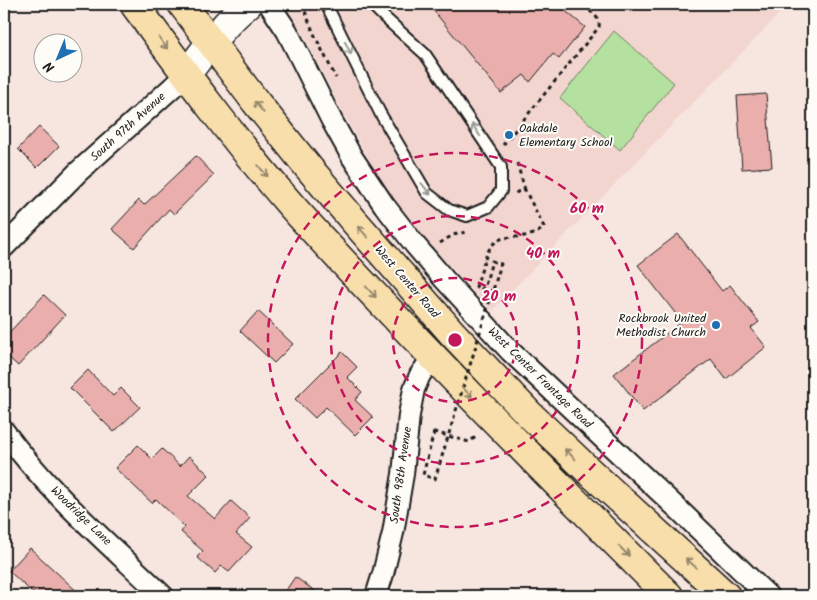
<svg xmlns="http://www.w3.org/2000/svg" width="817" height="600" viewBox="0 0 817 600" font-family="Kalam,sans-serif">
<rect width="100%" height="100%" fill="#f7e5e0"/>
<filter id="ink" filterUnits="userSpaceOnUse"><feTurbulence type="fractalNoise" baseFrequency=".02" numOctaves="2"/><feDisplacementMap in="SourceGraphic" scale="10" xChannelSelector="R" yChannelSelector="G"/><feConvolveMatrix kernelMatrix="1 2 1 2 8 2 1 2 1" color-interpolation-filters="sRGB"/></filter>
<g filter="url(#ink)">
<path fill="#f3d5d0" d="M 285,4 L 789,4 L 492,311 L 433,248 L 400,209 L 375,171 L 336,100 L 311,49 L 294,18 Z"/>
<path fill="#b4e1a0" stroke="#687e5e" d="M 614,31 L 674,83 L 620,150 L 560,98 Z"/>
<path fill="#eaafac" stroke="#1c1c1c" d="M 428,4 L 557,4 L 585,27 L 559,59 L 553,54 L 530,82 L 524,75 L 501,93 Z
M 766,94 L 772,167 L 742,169 L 737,96 Z
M 39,127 L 59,146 L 37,168 L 18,149 Z
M 196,156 L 214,175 L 174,214 L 169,209 L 134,248 L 112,229 L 139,200 L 144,205 Z
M 678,234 L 722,291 L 730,285 L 759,322 L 751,328 L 766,347 L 726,379 L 711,359 L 643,411 L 614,374 L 682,322 L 638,265 Z
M 44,295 L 65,315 L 18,366 L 4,353 L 4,338 Z
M 258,311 L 293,344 L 274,363 L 240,331 Z
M 342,352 L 357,367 L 347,377 L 362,392 L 355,400 L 373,417 L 355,435 L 326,407 L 315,418 L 295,399 Z
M 88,370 L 113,396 L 121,388 L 140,407 L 114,432 L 70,388 Z
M 138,445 L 152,459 L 162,449 L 180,466 L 189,456 L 209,475 L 188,496 L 215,519 L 231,501 L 250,518 L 236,534 L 252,547 L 229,572 L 221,566 L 215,573 L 197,557 L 203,551 L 181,532 L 185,527 L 156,499 L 152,503 L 115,468 Z
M 30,548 L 82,596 L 36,596 L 9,571 Z
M 295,577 L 322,596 L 282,596 Z"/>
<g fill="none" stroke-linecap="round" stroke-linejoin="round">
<g stroke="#1c1c1c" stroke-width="14">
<path id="lane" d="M 326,4 L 380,113 L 427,193 L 449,210 L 467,216 L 488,207 L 501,191 L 501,167 L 425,54 L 384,17 L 371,4"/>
</g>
<g stroke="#1c1c1c" stroke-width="24">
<path id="street" d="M 269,4 L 287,31 L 332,121 L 352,157 L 384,205 L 415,245 L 444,279 L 510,351 L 676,507 L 768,596
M 4,247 L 78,172 L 186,75
M 4,431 C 49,493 108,543 163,596
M 376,596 L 383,574 L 393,533 L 403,474 L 409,415 L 414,389 L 420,375 L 433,357"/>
</g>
<g stroke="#1c1c1c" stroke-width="31">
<path id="secondary" d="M 186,75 C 205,50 223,24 248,4"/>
</g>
<g stroke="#1c1c1c" stroke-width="31">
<path id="primary" d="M 134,4 C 184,72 234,140 289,203 C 325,244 362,282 399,321 C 487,414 578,505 669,596
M 182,4 L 255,101 L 308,167 L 354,221 L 453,334 L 529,414 L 590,472 L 726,596"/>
</g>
<path stroke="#1c1c1c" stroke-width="3" stroke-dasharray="4 4" stroke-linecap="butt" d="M 302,4 L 315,36 L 336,78
M 503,145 L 599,27 C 601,16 588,10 580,4
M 517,163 L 525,190
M 440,243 L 453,235 L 466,232
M 485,259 C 495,229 512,241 534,234 C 537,233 541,230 544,227 L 525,190 L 517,192 L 516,194
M 434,432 L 469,442 L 477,436"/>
<use href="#lane" stroke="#fdfcf7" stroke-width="10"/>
<use href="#street" stroke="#fdfcf7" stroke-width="20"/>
<use href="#secondary" stroke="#fdfcf7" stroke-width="28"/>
<use href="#primary" stroke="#f8deab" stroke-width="28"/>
<path stroke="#1c1c1c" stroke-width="3" stroke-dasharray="4 4" stroke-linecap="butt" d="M 434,432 L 423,475 L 435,479 L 501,264 L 492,261 L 484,289 L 476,287 L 485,259"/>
</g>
<defs><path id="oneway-shaft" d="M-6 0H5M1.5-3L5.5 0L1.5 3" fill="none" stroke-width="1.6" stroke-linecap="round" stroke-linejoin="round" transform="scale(1.25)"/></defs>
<g stroke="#95876b">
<use href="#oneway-shaft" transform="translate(163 43) rotate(54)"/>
<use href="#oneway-shaft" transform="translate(259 107) rotate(-129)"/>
<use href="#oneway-shaft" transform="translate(263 171) rotate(50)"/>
<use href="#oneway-shaft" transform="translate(363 232) rotate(-131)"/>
<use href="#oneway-shaft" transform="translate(371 292) rotate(47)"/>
<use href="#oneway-shaft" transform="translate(467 392) rotate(46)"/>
<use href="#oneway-shaft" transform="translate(570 454) rotate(-136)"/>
<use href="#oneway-shaft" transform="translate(624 551) rotate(45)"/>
<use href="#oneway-shaft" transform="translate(691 563) rotate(-138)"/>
</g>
<g stroke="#989794">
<use href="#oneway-shaft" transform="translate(348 48) rotate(64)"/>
<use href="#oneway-shaft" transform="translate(476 130) rotate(-124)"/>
<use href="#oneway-shaft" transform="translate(426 189) rotate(52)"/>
</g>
</g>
<g fill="none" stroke="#c2185b" stroke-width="2.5" stroke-dasharray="9 6">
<circle cx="455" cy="340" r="62"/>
<circle cx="455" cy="340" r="124"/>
<circle cx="455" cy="340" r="187"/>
</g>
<g fill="#1f6fb2" stroke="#fdfcf7" stroke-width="2">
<circle cx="509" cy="135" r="5"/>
<circle cx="716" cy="325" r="5"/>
</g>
<g text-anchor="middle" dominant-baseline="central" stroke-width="4" stroke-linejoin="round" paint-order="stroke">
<g font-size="12" fill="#1c1c1c" stroke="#fdfcf7">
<text transform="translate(128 127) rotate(-42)">South 97th Avenue</text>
<text transform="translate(407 282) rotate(49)">West Center Road</text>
<text transform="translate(540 378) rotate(44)">West Center Frontage Road</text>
<text transform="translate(401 475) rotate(-82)">South 98th Avenue</text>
<text transform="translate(81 516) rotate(44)">Woodridge Lane</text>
</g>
<g font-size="12" fill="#1c1c1c" stroke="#fdfcf7" text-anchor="start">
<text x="519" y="128">Oakdale<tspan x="519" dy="14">Elementary School</tspan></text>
<text x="706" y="318" text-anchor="end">Rockbrook United<tspan x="706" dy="14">Methodist Church</tspan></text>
</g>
</g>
<circle cx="455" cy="340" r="8" fill="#c2185b" stroke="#fdfcf7" stroke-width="2.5"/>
<g font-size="15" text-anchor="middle" font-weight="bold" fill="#c2185b" stroke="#fdfcf7" stroke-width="4" stroke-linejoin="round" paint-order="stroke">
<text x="587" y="213">60 m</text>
<text x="543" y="258">40 m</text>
<text x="499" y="301">20 m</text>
</g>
<rect width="817" height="600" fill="none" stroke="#fdfcf7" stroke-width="20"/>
<rect x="10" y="10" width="797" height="580" fill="none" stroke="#1c1c1c" stroke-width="2" filter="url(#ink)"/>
<g transform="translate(58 58) rotate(224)"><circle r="24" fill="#fdfcf7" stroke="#a3a29f"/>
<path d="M0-4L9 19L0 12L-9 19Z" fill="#1f6fb2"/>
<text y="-8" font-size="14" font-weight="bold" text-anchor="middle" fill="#1c1c1c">N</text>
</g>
</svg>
